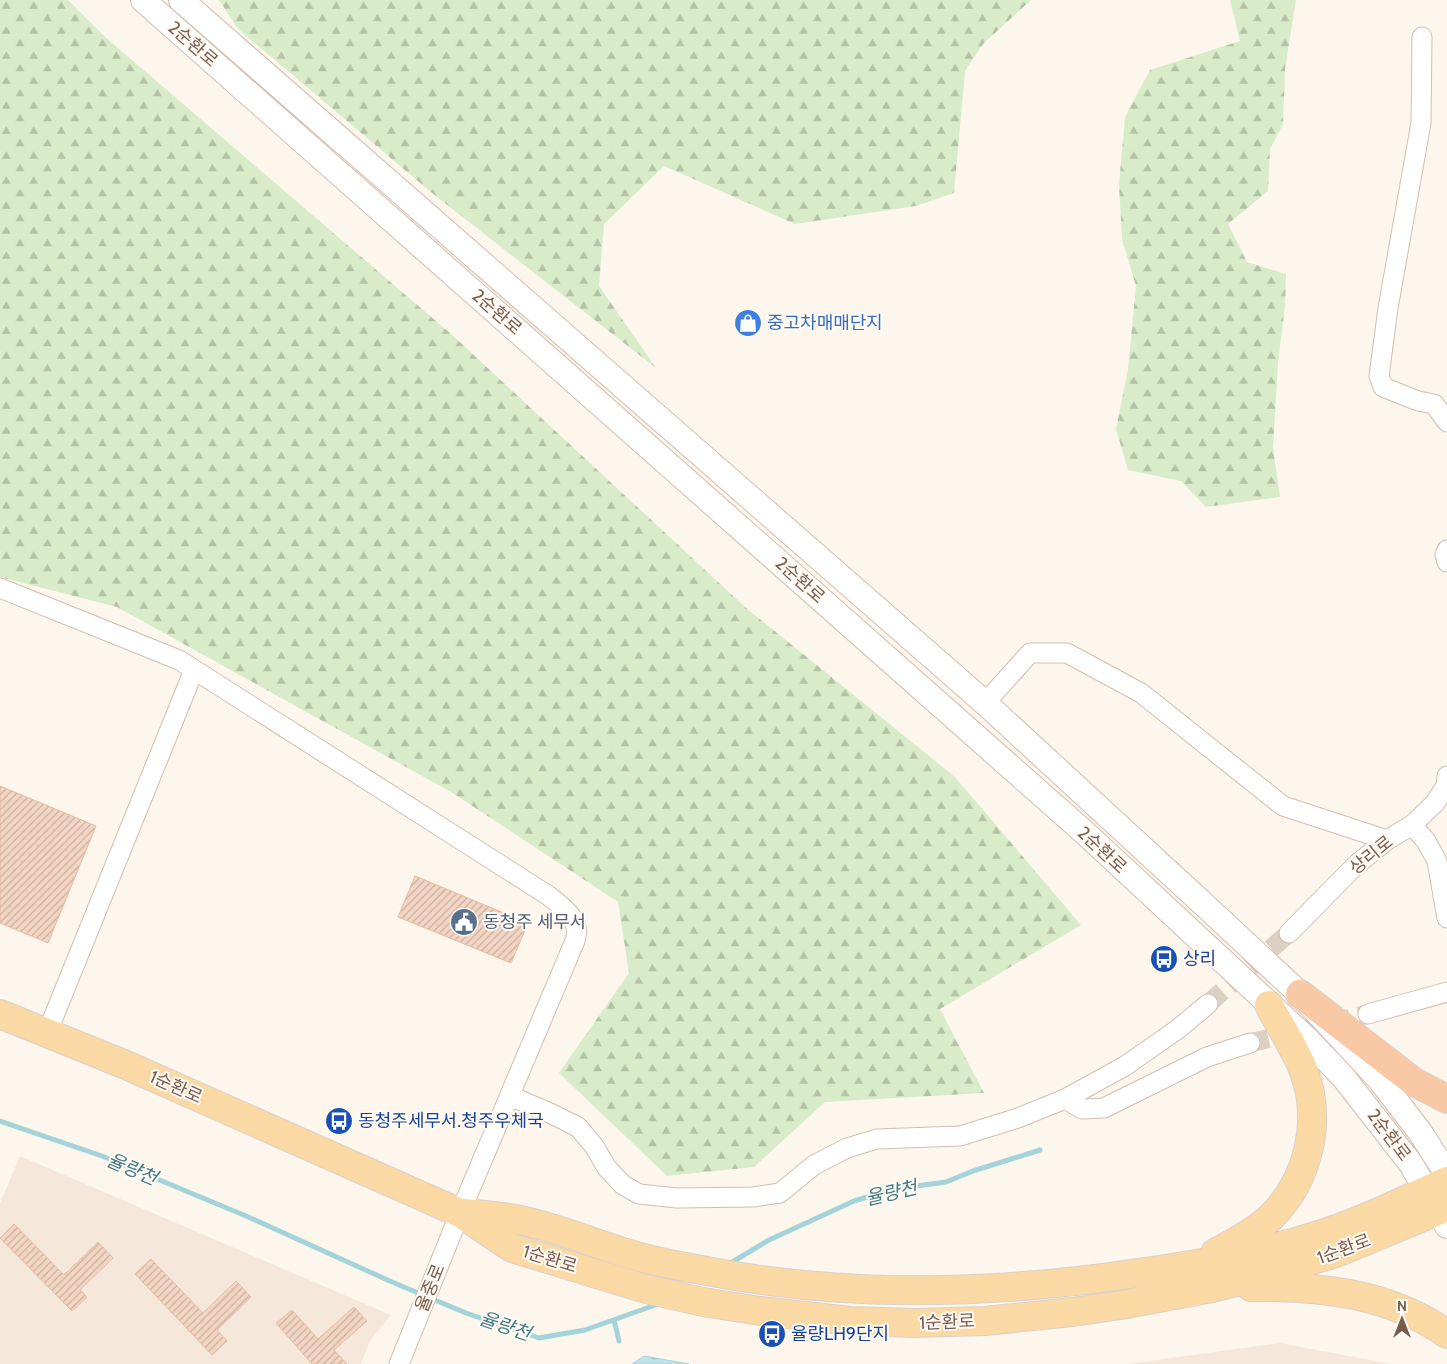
<svg xmlns="http://www.w3.org/2000/svg" width="1447" height="1364" viewBox="0 0 1447 1364" font-family="Cabin,'Noto Sans KR',sans-serif">
<defs>
<pattern id="forest-firs" width="22" height="20" patternUnits="userSpaceOnUse" patternTransform="scale(1.25)"><rect width="22" height="20" fill="#d8ecc9"/><path d="M5 1l3.5 6h-7zM16 11l3.5 6h-7z" fill="#b4c2a5"/></pattern>
<pattern id="water-waves" width="16" height="10" patternUnits="userSpaceOnUse" patternTransform="scale(1.25)"><rect width="16" height="10" fill="#bfe3e8"/><path d="M0 5q4-4 8 0t8 0" fill="none" stroke="#a0bbbe"/></pattern>
<pattern id="building-hatch" width="6" height="6" patternUnits="userSpaceOnUse" patternTransform="scale(1.25)"><rect width="6" height="6" fill="#f3d5c3"/><path d="M-1 1l2-2M0 6l6-6M5 7l2-2" fill="none" stroke="#cab0a1"/></pattern>
</defs>
<rect width="100%" height="100%" fill="#fdf6ec"/>
<path fill="#f5e8da" d="M 20,1156 L 391,1315 L 370,1341 L 361,1364 L 0,1364 L 0,1203 Z
M 1280,1343 L 1391,1364 L 1128,1364 Z"/>
<path fill="url(#forest-firs)" d="M 0,0 L 68,0 L 104,36 L 451,334 L 745,607 L 955,777 L 1081,925 L 940,1009 L 984,1093 L 825,1102 L 754,1167 L 667,1176 L 559,1073 L 629,973 L 618,902 L 451,792 L 117,607 L 0,577 Z
M 219,0 L 1031,0 L 983,44 L 965,71 L 954,193 L 916,206 L 795,224 L 664,166 L 604,224 L 599,286 L 656,368 L 432,193 L 238,29 Z
M 1230,0 L 1296,0 L 1285,69 L 1283,124 L 1270,149 L 1268,191 L 1228,224 L 1247,262 L 1286,274 L 1285,306 L 1278,363 L 1273,448 L 1280,497 L 1206,507 L 1181,481 L 1128,470 L 1116,429 L 1128,369 L 1136,286 L 1122,239 L 1119,185 L 1125,117 L 1150,70 L 1240,41 Z"/>
<path fill="url(#water-waves)" stroke="#a5d3da" d="M 644,1356 L 689,1364 L 632,1364 Z"/>
<g fill="none" stroke-linecap="round" stroke-linejoin="round">
<path stroke="#a5d3da" stroke-width="5" d="M 0,1121 L 102,1156 L 246,1216 L 392,1282 L 466,1313 L 539,1338 L 585,1330 L 661,1303
M 729,1264 L 769,1240 L 854,1201 L 894,1189 L 946,1182 L 973,1171 L 1040,1150
M 614,1320 L 619,1341"/>
</g>
<path fill="url(#building-hatch)" stroke="#e6bba3" d="M 0,786 L 96,826 L 48,943 L 0,923 Z
M 415,876 L 528,923 L 511,963 L 398,917 Z
M 14,1224 L 64,1275 L 98,1242 L 113,1258 L 80,1290 L 87,1297 L 72,1311 L 0,1238 Z
M 151,1259 L 203,1313 L 236,1281 L 251,1297 L 217,1330 L 227,1341 L 212,1355 L 135,1274 Z
M 354,1307 L 367,1321 L 334,1350 L 347,1364 L 312,1364 L 276,1323 L 292,1310 L 318,1339 Z"/>
<g fill="none" stroke-linecap="round" stroke-linejoin="round">
<path stroke="#dcd0c4" stroke-width="19" stroke-dasharray="19 9" stroke-linecap="butt" d="M 1208,1004 L 1289,933
M 1250,1043 L 1368,1014"/>
<g stroke="#d1beb0" stroke-width="21">
<path id="minor" d="M 1422,37 L 1421,123 L 1388,308 L 1379,376 L 1383,387 L 1418,401 L 1434,404 L 1447,422
M 1447,550 L 1445,555 L 1447,562
M 0,588 L 179,660 L 549,896 C 561,906 580,918 576,937 C 575,943 571,949 569,955 L 460,1213 L 399,1364
M 985,703 L 1030,653 L 1067,653 L 1141,693 L 1283,806 L 1387,840
M 1412,825 L 1426,841 L 1437,861 L 1447,918
M 1289,933 L 1356,865 L 1387,840 L 1412,825 L 1435,803 L 1446,786 L 1447,776
M 1368,1014 L 1447,992
M 47,1033 L 194,670
M 510,1096 L 550,1113 L 578,1127 L 594,1146 L 607,1168 L 623,1185 L 639,1194 L 677,1198 L 753,1197 L 780,1193 L 814,1165 L 847,1148 L 877,1139 L 960,1136 L 1018,1118 L 1065,1099 L 1125,1066 L 1178,1029 L 1208,1004
M 1065,1099 L 1082,1109 L 1104,1108 L 1207,1057 L 1250,1043"/>
</g>
<g stroke="#d1beb0" stroke-width="26">
<path id="tertiary" d="M 143,0 L 1084,832 L 1308,1040 L 1344,1078 L 1411,1164 L 1447,1226
M 181,0 L 985,703 L 1199,900 L 1300,994 L 1380,1080 L 1420,1132 L 1447,1174"/>
</g>
<g stroke="#dad1cd" stroke-width="30">
<path id="primary" d="M 0,1014 L 126,1065 L 460,1213 L 512,1248 L 646,1289 L 703,1302 L 761,1311 L 850,1321 L 915,1323 L 985,1321 L 1072,1312 L 1121,1305 L 1212,1288 L 1271,1273 L 1339,1252 L 1447,1207
M 464,1213 C 482,1215 502,1216 520,1220 C 559,1228 597,1245 636,1256 C 668,1265 702,1270 735,1276 C 870,1298 1004,1293 1138,1273 C 1197,1265 1255,1255 1312,1237 C 1359,1223 1403,1201 1447,1181
M 1215,1253 C 1233,1243 1254,1233 1270,1218 C 1309,1180 1323,1120 1303,1069 C 1294,1047 1280,1026 1269,1005
M 1251,1287 C 1320,1286 1389,1293 1447,1334"/>
</g>
<g stroke="#dad1cd" stroke-width="30">
<path id="trunk" d="M 1300,994 L 1414,1082 L 1447,1099"/>
</g>
<use href="#minor" stroke="#fff" stroke-width="19"/>
<use href="#tertiary" stroke="#fff" stroke-width="24"/>
<use href="#primary" stroke="#fbd9a5" stroke-width="28"/>
<use href="#trunk" stroke="#f9c8a4" stroke-width="28"/>
</g>
<defs>
<g id="shop-disc" transform="scale(1.4375)"><circle r="9.5" fill="#3f7fe0" stroke="#fffaf3"/><path d="M-5-2.5h2.3a2.7 3.5 0 0 1 5.4 0H5L5.5 6h-11ZM-1.5-2.5h3a1.5 2.3 0 0 0-3 0Z" fill="#fff"/></g>
<g id="civic-disc" transform="scale(1.4375)"><circle r="9.5" fill="#5c6f8a" stroke="#fffaf3"/><path d="M-.6-6.5H3V-4.5H.6V-3L4-1V1h2V6H-6V1h2V-1L-.6-3ZM-1.2 2.5V6h2.4V2.5Z" fill="#fff"/></g>
<g id="bus-disc" transform="scale(1.4375)"><circle r="9.5" fill="#1a4fb4" stroke="#fffaf3"/><path d="M-5-6H5V4H4V6H2V4H-2V6H-4V4H-5ZM-3.5-4V0h7V-4ZM-3.5 1.2v1.5H-2V1.2ZM2 1.2v1.5H3.5V1.2Z" fill="#fff"/></g>
</defs>
<g fill-rule="evenodd">
<use href="#shop-disc" x="748" y="323"/>
<use href="#civic-disc" x="464" y="922"/>
<use href="#bus-disc" x="1164" y="959"/>
<use href="#bus-disc" x="339" y="1121"/>
<use href="#bus-disc" x="772" y="1334"/>
</g>
<g text-anchor="middle" dominant-baseline="central" stroke-width="4" stroke-linejoin="round" paint-order="stroke">
<g font-size="18" fill="#7a5c4d" stroke="#fffaf3">
<text transform="translate(193 44) rotate(41)">2순환로</text>
<text transform="translate(497 312) rotate(41)">2순환로</text>
<text transform="translate(800 580) rotate(42)">2순환로</text>
<text transform="translate(1102 850) rotate(43)">2순환로</text>
<text transform="translate(1371 855) rotate(-39)">상리로</text>
<text transform="translate(176 1087) rotate(24)">1순환로</text>
<text transform="translate(1389 1135) rotate(53)">2순환로</text>
<text transform="translate(1344 1249) rotate(-20)">1순환로</text>
<text transform="translate(550 1259) rotate(17)">1순환로</text>
<text transform="translate(430 1288) rotate(-68)">율중로</text>
<text transform="translate(947 1322) rotate(-2)">1순환로</text>
</g>
<g font-size="18" fill="#366cbe" stroke="#fffaf3" text-anchor="start">
<text x="767" y="323">중고차매매단지</text>
</g>
<g font-size="18" fill="#4e5e75" stroke="#fffaf3" text-anchor="start">
<text x="483" y="922">동청주 세무서</text>
</g>
<g font-size="18" fill="#164399" stroke="#fffaf3" text-anchor="start">
<text x="1183" y="959">상리</text>
<text x="358" y="1121">동청주세무서.청주우체국</text>
<text x="791" y="1334">율량LH9단지</text>
</g>
<g font-size="19" font-style="italic" fill="#437c86" stroke="#fffaf3">
<text transform="translate(132 1169) rotate(23)">율량천</text>
<text transform="translate(891 1193) rotate(-13)">율량천</text>
<text transform="translate(505 1326) rotate(19)">율량천</text>
</g>
</g>
<g transform="translate(1402 1319)" stroke="#fffaf3" stroke-width="4" paint-order="stroke">
<path d="M0-4L9 19L0 12L-9 19Z" fill="#7a5c4d"/>
<text y="-8" font-size="14" font-weight="bold" text-anchor="middle" fill="#7a5c4d">N</text>
</g>
</svg>
